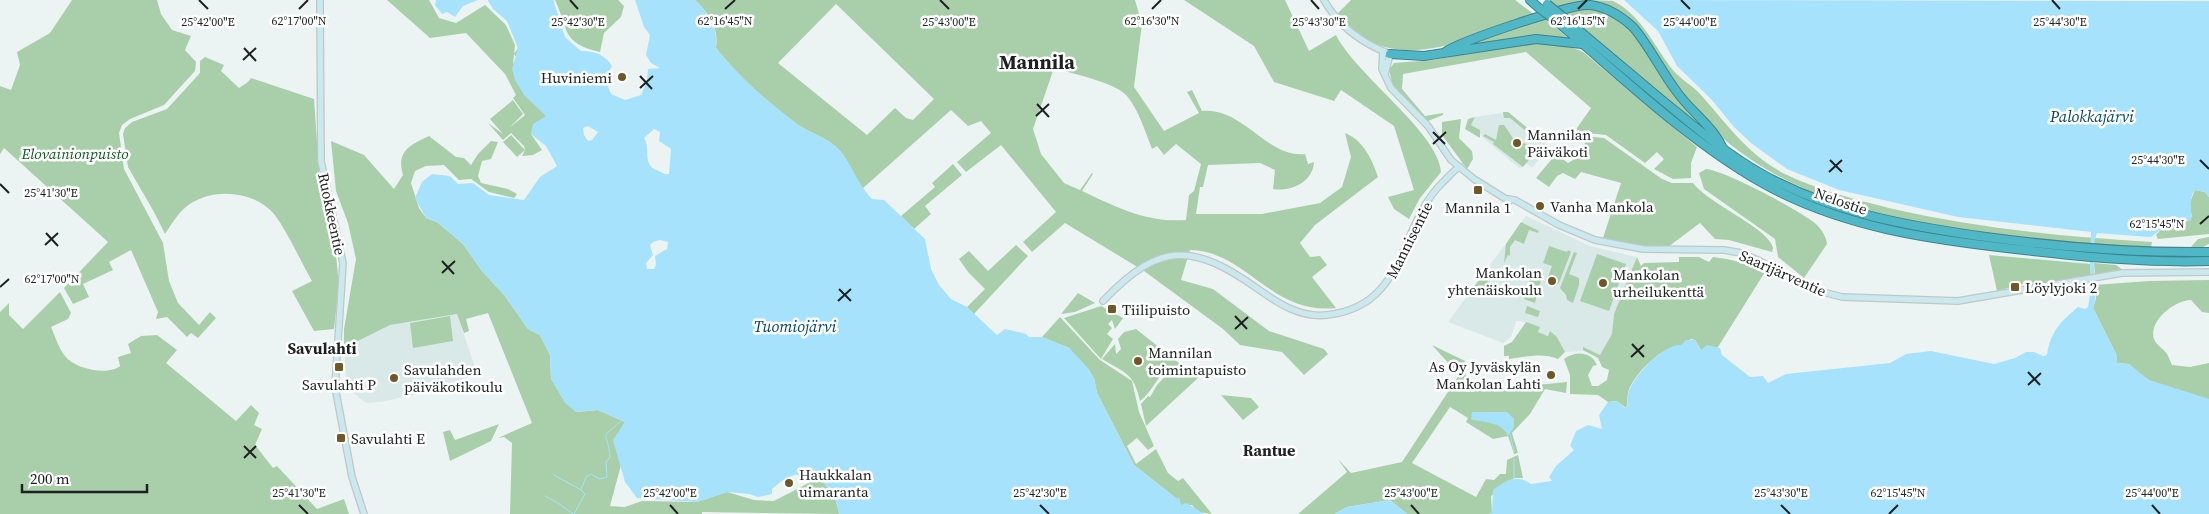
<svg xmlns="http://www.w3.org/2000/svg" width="2209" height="514" viewBox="0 0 2209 514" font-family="'Source Serif 4',serif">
<rect width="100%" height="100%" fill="#ecf4f3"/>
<path fill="#d8e9e7" d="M 1508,112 L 1549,146 L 1532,168 L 1526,163 L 1520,169 L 1482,137 L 1479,130 L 1471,125 L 1475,117 Z
M 1526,216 L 1590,246 L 1637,257 L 1614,314 L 1612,334 L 1599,357 L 1584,351 L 1565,352 L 1557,337 L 1550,332 L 1549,336 L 1538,332 L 1539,327 L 1520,321 L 1516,321 L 1511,337 L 1503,343 L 1448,322 Z
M 457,314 L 476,370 L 474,375 L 426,392 L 381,402 L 366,403 L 347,388 L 344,348 L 390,325 Z"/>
<path fill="#a9cfaa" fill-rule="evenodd" d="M 72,0 L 157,0 L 161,14 L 172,30 L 191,36 L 185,50 L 196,62 L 195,71 L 164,105 L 130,119 L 122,125 L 119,133 L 124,169 L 163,243 L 169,281 L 178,303 L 199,325 L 210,312 L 216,318 L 198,338 L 191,333 L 187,337 L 167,317 L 156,319 L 158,312 L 131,250 L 109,262 L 113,270 L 83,284 L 89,297 L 73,304 L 64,288 L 108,242 L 4,148 L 0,154 L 0,86 L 11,90 L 20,65 L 17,52 L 50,33 Z
M 387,0 L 429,0 L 439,18 L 456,23 L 485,5 L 506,25 L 515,45 L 513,64 L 517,58 L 514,54 L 518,48 C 515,39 512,28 507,21 C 502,12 492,10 488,0 L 553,0 L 562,28 L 547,116 L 531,134 L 542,150 L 533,155 L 522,156 L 525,150 L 524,146 L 511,133 L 503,140 L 488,123 L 503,134 L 490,119 L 513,100 L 523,114 L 509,128 L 525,115 L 513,98 L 516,95 L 505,74 L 466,33 L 430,38 Z
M 555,0 L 618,0 L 624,6 L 621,17 L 604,33 L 600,52 C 561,43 569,30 555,0 Z
M 695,0 L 1135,0 L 1142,24 L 1134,87 L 1164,131 L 1199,113 L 1187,92 L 1192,90 L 1202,111 C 1243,107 1267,158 1305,154 L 1308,164 L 1314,162 C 1313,182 1291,192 1273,189 L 1275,170 L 1260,163 L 1208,165 L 1203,187 L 1200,187 L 1196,214 L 1262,214 L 1320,203 L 1342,187 L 1351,157 L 1345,133 C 1363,140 1372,159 1378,177 L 1315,225 L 1300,243 L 1310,257 L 1320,256 L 1327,265 L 1312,277 L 1336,308 C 1270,315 1247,251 1190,250 L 1181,280 L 1213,289 L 1269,331 L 1324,349 L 1328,354 L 1304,375 L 1282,352 L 1240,345 L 1223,329 L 1144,271 L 1065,223 L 1032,252 L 1023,242 L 1056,212 L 1001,145 L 966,172 L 957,162 L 991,133 L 981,121 L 968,126 L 951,110 L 862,189 C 855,177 849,162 841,152 C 829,137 807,133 793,121 C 763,98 740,78 716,48 C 719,27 709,14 695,0 ZM 836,4 L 934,99 L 913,120 L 906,118 L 895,108 L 867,135 L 778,63 ZM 1054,68 C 1072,74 1115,82 1127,96 C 1139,111 1145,131 1152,149 L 1157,146 L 1164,155 L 1176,144 L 1201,164 L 1194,191 L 1189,195 L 1186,220 C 1147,223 1116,207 1082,191 L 1093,174 L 1092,173 L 1080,190 L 1064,183 L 1041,154 L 1033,129 Z
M 1184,0 L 1285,0 L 1309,51 L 1336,35 C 1356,75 1439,133 1441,172 L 1420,198 L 1409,219 L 1394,209 L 1388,197 L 1414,190 L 1394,126 L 1341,90 L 1334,101 L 1274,82 L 1254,46 Z
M 1351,0 L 1515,0 L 1535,15 C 1471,37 1390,82 1337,14 Z
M 1549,0 C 1563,0 1602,0 1613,1 C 1641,14 1654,46 1672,69 C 1680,79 1692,85 1700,94 C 1727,124 1748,155 1785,174 C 1818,190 1854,199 1889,208 C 1976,228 2064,237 2152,242 L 2151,248 C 2012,239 1825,232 1717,133 C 1694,112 1675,86 1658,60 C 1651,50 1644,34 1634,26 C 1630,22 1623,20 1618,17 C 1593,5 1585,0 1557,7 Z
M 1589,7 L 1606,11 L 1627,24 L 1713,136 L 1561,11 Z
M 1544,17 L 1570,40 L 1536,36 L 1450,51 Z
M 1534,42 L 1566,45 L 1583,52 L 1697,147 L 1691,163 L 1691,178 L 1673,179 L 1654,169 L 1664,159 L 1657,152 L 1645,163 L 1606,135 L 1577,132 L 1577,128 L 1591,108 L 1526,52 L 1403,74 L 1402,89 L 1425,116 L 1443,113 L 1443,115 L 1428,121 L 1393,86 L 1389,70 L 1394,63 L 1433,60 Z
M 205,57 L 224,65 L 221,71 L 239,88 L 248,82 L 251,78 L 314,99 L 320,184 L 334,235 L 339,285 L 334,329 L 314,331 L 292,291 L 312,281 C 301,262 286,229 274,214 C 254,190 210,187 186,207 C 178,213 171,225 165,234 L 154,212 L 128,167 L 123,134 L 125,128 L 132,122 L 167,109 L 200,73 L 200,61 Z
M 1503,112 L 1508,112 L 1542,140 L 1540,143 L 1510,118 L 1504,118 Z
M 1475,117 L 1471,125 L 1480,130 L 1480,138 L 1465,129 L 1468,119 Z
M 1461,119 L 1459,138 L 1472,151 L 1473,159 L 1467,169 L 1442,135 L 1442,122 Z
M 1499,125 L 1504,125 L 1517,144 L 1520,142 L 1539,148 L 1523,167 L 1493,144 L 1494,142 L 1483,136 L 1485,134 L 1496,140 Z
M 511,135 L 525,150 L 517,157 L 503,142 Z
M 429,136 L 456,157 L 464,158 L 471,165 L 478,154 L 491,141 L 498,142 L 491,159 L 482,161 L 478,176 L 481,183 L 508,189 L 517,194 L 514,198 L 489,192 L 471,179 L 459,180 L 444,165 L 426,166 L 415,171 L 411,183 L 419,208 L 426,218 L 437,222 L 463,244 L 482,271 L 505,296 L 528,329 L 540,335 L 550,355 L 551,379 L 576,412 L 598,410 L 625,422 L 614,440 L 621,465 L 610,506 L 625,507 L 642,501 L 697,502 L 727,492 L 754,500 L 774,501 L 818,478 C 830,488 837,498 839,514 L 702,512 L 702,514 L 510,514 L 512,443 L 504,437 L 498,438 L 532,423 L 488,313 L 466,319 L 469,331 L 464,333 L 457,314 L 390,325 L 344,348 L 344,329 L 356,259 L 348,223 L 336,191 L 331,141 L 364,155 L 394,189 L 403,175 C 396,151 410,145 429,136 Z
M 1583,136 L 1604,138 L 1662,179 L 1672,183 L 1693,183 C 1709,204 1770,229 1773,248 L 1772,252 L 1729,240 L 1715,239 L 1700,223 L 1668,247 L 1633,245 L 1603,238 L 1621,183 L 1581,172 L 1575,179 L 1563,173 L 1557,176 L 1549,187 L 1536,178 L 1556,154 L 1568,163 L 1573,160 L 1585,145 Z
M 953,164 L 962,175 L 925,206 L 931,214 L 914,229 L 901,216 L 935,187 L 932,183 Z
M 1706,169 C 1724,170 1801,211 1816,224 C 1822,230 1826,236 1827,244 L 1804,278 L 1778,257 L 1775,239 L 1704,189 L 1699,173 Z
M 2195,190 L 2205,192 L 2209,197 L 2209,234 L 2158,239 L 2156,235 C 2166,225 2173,214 2187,221 L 2192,216 L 2189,205 Z
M 1521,222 L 1539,231 L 1538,233 L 1529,230 L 1524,244 L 1515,240 L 1510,247 L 1510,256 L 1508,255 L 1504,263 L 1506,244 Z
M 2209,237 L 2209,244 L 2201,248 L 2190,248 L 2198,239 Z
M 1016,245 L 1028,256 L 973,315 L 967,307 L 985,289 L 968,272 L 959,259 L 969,251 L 988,271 Z
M 1549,246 L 1567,252 L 1568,250 L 1571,252 L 1559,283 L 1554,287 L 1548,277 L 1552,266 L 1543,263 Z
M 1574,252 L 1577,253 L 1569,274 L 1579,278 L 1579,285 L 1573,303 L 1567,300 L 1566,295 L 1560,288 Z
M 1597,254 L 1626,264 L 1609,311 L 1580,301 Z
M 1989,255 L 2090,264 L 2091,276 L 2030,285 L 2023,284 L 1997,291 Z
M 1637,257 L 1641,266 L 1644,263 L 1679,262 L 1679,257 L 1699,257 L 1709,262 L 1713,257 C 1732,259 1747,264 1765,272 L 1718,347 L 1701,350 L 1695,340 L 1691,339 L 1681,346 C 1663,344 1631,377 1628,393 C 1627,399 1628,404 1626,408 L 1617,401 L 1608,402 L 1598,395 L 1570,394 L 1570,375 L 1564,359 C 1575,351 1591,351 1597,365 L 1593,366 L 1588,375 L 1592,386 L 1598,386 L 1607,380 L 1609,370 L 1602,367 L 1598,358 L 1583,350 L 1583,347 L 1600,355 L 1612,334 L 1614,314 Z
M 2094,263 L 2116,265 L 2123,270 L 2095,275 Z
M 1489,268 L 1488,285 L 1474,298 L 1467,295 Z
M 1532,270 L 1542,276 L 1535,303 L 1524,299 L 1530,280 L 1537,281 L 1537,279 L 1530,276 Z
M 2209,280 L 2209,313 L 2202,312 L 2191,300 C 2175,300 2148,321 2154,339 C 2157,346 2163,348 2167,354 C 2169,357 2170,361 2172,365 L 2190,367 L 2209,363 L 2209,417 L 2188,417 L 2129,364 L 2116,363 L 2117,356 L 2093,308 L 2096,298 L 2094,285 L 2149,281 Z
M 60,292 L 71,313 L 68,319 L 51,327 C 55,336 59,349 65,356 C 75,369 108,376 120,366 L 118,357 L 131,353 L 128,344 L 141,336 L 157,335 L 177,350 L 166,363 L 236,421 L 251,405 L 259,413 L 254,425 L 262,429 L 255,445 L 273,468 L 277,466 L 317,509 L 344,499 L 349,514 L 0,514 L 0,312 L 9,303 L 9,315 L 23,329 Z
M 1078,293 L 1095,303 L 1075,312 L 1061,314 Z
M 1101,306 L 1123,318 L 1115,329 L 1112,320 L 1108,324 L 1112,328 L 1107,334 L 1113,339 L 1101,359 L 1064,318 Z
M 1527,306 L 1540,311 L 1538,317 L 1525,313 Z
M 450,316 L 453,341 L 413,348 L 410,323 Z
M 1060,317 L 1100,360 L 1132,381 L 1139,412 L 1154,446 L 1148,450 L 1137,438 L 1127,446 L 1136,464 L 1156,449 L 1168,473 L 1178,481 L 1183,478 L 1212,514 L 1198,512 L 1192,505 L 1181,505 L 1177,499 L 1134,465 L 1097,393 L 1094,378 L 1069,348 L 1042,337 Z
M 1526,322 L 1540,327 L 1538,332 L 1548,336 L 1550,331 L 1557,337 L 1565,352 L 1558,359 C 1543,352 1525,357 1509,359 L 1509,356 L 1504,356 L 1504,346 L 1512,342 Z
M 1136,329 L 1198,378 L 1146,426 L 1141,404 L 1148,396 L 1150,397 L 1157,385 L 1170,371 L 1167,368 C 1157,378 1151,393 1140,401 C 1134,373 1125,373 1102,359 L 1115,344 L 1116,354 L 1121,349 L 1118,339 L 1124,332 Z
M 1432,345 L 1465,361 L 1466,392 L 1567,382 L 1566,393 L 1545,389 L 1530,414 L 1512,433 L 1518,453 L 1514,454 L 1508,436 L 1493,439 L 1466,422 L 1468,418 L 1450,407 L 1412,463 L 1476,497 L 1486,479 L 1494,480 L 1500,474 L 1506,474 L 1507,460 L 1518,455 L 1523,478 L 1514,478 L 1491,496 L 1492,513 L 1489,514 L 1407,514 L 1390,500 L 1347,507 L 1334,514 L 1298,514 L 1347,472 L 1338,459 L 1351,473 L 1402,462 L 1459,375 Z
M 1221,395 L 1251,398 L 1259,407 L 1243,420 Z
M 499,424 L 491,441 L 450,461 L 443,432 L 450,430 L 455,440 Z"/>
<path fill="#a7e2fd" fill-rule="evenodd" d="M 436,0 L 478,0 L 463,6 L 455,17 L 447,12 L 442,14 L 435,5 Z
M 488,0 L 553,0 L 565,37 L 581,51 C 593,50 606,55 612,66 C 606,76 606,84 611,94 L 625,100 L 641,95 L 647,81 L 648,69 L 660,68 L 651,63 L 646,55 L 650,35 L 644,27 L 635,0 L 695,0 C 709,14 718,27 716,48 C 740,78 763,97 793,121 C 807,133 829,137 841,152 C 853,167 858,185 872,199 L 884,200 L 925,239 L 931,269 L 939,285 L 951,299 L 967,307 L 997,335 L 1005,329 L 1026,334 L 1029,337 L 1042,337 L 1069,348 L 1088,368 L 1094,378 L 1097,393 L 1134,465 L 1177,499 L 1179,497 L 1181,505 L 1186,503 C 1192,506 1198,510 1204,514 L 839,514 C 837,498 830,488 818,478 L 806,482 L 796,474 L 783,480 L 772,489 L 772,494 L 758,497 L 749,494 L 727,492 L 697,502 L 637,498 L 625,482 L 613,440 L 625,422 L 598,410 L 576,412 L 565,403 L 551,379 L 550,355 L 540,335 L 528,329 L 505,296 L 482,271 L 463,244 L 437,222 L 426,218 L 415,198 L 422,182 L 432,174 L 450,176 L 458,184 L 473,183 L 489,195 L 524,200 L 540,177 L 557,166 L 546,146 L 531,134 L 533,124 L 546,116 L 524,95 L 515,80 L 512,69 L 518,48 L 507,21 L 493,9 ZM 588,126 L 598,132 L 592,140 L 588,141 L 584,135 L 583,128 ZM 654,129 L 660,132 L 659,141 L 671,149 L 669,174 C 663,175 662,172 657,170 C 642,165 651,149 644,138 ZM 660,240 L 668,242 L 667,249 L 655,256 L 656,265 L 654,269 L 647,269 L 646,263 L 653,255 L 650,245 L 653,242 Z
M 1624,0 L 2209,1 L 2209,197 L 2205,192 L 2195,190 C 2187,201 2193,210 2191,221 C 2186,221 2183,218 2178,218 C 2167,218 2161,233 2150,237 L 2097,233 C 2087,257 2101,284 2093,308 L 2117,356 L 2117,363 L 2129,364 L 2149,380 L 2209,399 L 2209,514 L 1489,514 L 1492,513 L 1493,490 C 1507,480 1516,474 1531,484 L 1552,481 L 1549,477 L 1556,466 L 1574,450 L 1570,446 L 1576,431 L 1588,425 L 1602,429 L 1599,415 L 1608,402 L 1617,401 L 1625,408 L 1627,407 C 1628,402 1627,396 1629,391 C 1635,375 1663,344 1681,345 L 1686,340 L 1695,340 L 1701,350 L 1707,345 L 1720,348 L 1722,355 L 1750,377 L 1763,376 L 1768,383 L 1786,374 L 1890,363 L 1906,354 L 1931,351 L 1994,364 L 2015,358 L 2026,352 L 2034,352 L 2043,356 L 2047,355 C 2050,332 2061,321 2078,307 L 2085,309 L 2088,307 L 2092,282 L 2090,265 L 2091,232 L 1958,217 L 1839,190 L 1787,169 L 1751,143 L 1734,127 L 1711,99 L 1677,66 L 1658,31 Z
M 1472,412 L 1507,412 L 1514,419 L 1514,427 L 1508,436 C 1502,421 1484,423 1471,419 Z
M 1390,500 L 1407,514 L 1334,514 L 1347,507 Z"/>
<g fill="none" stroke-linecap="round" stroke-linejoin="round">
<path stroke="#a7e2fd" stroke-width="1" d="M 1510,434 L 1514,452
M 1514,459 L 1514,478
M 554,475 L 581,490
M 545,496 L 558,503 L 573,514
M 574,514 L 585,494 L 581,490 L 586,477 L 591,474 L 600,479 L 607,477 L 606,462 L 610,457 C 608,429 597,442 621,421"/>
<g stroke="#c0c7c6" stroke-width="8">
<path id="secondary" d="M 320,0 L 321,161 L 343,263 L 335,387 L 352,477 L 364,514
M 1324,0 C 1339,27 1361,43 1390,54 L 1385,74
M 1383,51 L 1382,69 L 1391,88 L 1428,126 L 1451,160 L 1474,179 L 1509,201
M 1508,199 L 1515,200 L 1559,225 L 1595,240 L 1643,249 L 1724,250 L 1741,253 L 1760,261 L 1808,288 L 1842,297 L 1958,301 L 2122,273 L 2209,272
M 1103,301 C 1160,241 1193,243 1258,289 C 1279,304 1301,318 1327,315 C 1408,306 1397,227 1443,182 C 1450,176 1452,171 1460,167"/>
</g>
<g stroke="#3e828c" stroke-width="10">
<path id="highway" d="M 1530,0 L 1539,8
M 1563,17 C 1596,45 1629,72 1662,100 C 1694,126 1726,154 1762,174 C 1832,213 1908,226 1986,237 C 2060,247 2134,253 2209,252
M 1555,20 C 1619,74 1686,139 1759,181 C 1840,228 1933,240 2024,250 C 2085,257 2147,263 2209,261
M 1445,52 C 1461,41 1572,3 1590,5 C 1607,7 1621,16 1633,27 C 1650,47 1661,71 1677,92 C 1691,112 1714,127 1723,149
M 1390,54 L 1424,56 L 1536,39 L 1582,44"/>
</g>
<use href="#secondary" stroke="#cae9ee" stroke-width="5.5"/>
<use href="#highway" stroke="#50b7c6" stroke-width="8"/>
<g stroke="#3e828c" stroke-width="10" stroke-linecap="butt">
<path id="highway-bridge" d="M 1547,4 L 1563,17
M 1539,8 L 1555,20"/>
</g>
<use href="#highway-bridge" stroke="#50b7c6" stroke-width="8"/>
</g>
<path fill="none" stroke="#1e2121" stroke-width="2" d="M 199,0 L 208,9M 570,0 L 578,9M 940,0 L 949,9M 1311,0 L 1319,9M 1681,0 L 1690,9M 2052,0 L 2060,9M 299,9 L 308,0M 725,9 L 735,0M 1152,9 L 1161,0M 1578,9 L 1587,0M 244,48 L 256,61M 243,60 L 256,48M 640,76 L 652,89M 640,88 L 653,76M 1037,104 L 1049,117M 1036,116 L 1049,104M 1433,132 L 1445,144M 1433,144 L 1446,132M 1830,160 L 1842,172M 2200,160 L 2209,169M 1829,172 L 1842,160M 0,184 L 9,193M 2200,224 L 2209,216M 46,233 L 58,246M 45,245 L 58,233M 442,261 L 454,274M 442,273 L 455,261M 0,287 L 9,279M 839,289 L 851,301M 838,301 L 851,289M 1235,316 L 1247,329M 1235,329 L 1248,317M 1632,344 L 1644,357M 1631,357 L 1644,345M 2028,372 L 2040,385M 2028,385 L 2041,373M 244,446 L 256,458M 244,458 L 256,446M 299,505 L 308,514M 670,505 L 678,514M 1040,505 L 1049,514M 1411,505 L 1419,514M 1781,505 L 1790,514M 2152,505 L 2160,514M 1889,514 L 1898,505"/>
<g fill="#6f5828" stroke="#fff" stroke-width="2">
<circle cx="622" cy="77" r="5"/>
<circle cx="1517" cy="143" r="5"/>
<rect x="1473" y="185" width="10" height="10" rx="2.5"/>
<circle cx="1540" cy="206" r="5"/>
<circle cx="1552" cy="281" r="5"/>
<circle cx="1603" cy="283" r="5"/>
<rect x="2010" y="282" width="10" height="10" rx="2.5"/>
<rect x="1107" y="304" width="10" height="10" rx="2.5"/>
<circle cx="1138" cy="361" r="5"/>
<rect x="334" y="362" width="10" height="10" rx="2.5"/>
<circle cx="1551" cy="375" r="5"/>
<circle cx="394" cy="378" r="5"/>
<rect x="336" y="433" width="10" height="10" rx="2.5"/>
<circle cx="789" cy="483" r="5"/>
</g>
<g text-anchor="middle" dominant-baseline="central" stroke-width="5" stroke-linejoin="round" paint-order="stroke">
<g font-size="15" fill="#1e2121" stroke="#fff" text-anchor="start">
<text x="612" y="77" text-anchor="end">Huviniemi</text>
<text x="1527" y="134">Mannilan<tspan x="1527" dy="17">Päiväkoti</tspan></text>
<text x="1550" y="206">Vanha Mankola</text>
<text x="1478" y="207" text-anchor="middle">Mannila 1</text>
<text x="1542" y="272" text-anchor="end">Mankolan<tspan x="1542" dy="17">yhtenäiskoulu</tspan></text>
<text x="1613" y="274">Mankolan<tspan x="1613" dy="17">urheilukenttä</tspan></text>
<text x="2025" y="287">Löylyjoki 2</text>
<text x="1122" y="309">Tiilipuisto</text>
<text x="1148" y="352">Mannilan<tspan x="1148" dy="17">toimintapuisto</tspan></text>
<text x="1541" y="366" text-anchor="end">As Oy Jyväskylän<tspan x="1541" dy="17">Mankolan Lahti</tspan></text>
<text x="404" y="369">Savulahden<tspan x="404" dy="17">päiväkotikoulu</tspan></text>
<text x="339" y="384" text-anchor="middle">Savulahti P</text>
<text x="351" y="438">Savulahti E</text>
<text x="799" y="474">Haukkalan<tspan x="799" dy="17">uimaranta</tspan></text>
</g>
<g font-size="15" font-style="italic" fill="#0c5a1d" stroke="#fff">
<text x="75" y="153">Elovainionpuisto</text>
</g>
<g font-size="15" fill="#1e2121" stroke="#fff">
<text transform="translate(1841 201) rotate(19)">Nelostie</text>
<text transform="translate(332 214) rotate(78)">Ruokkeentie</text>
<text transform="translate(1409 240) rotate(-63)">Mannisentie</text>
<text transform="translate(1783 273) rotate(24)">Saarijärventie</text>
</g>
<g font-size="16" font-style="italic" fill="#04465d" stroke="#fff">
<text x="2092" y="116">Palokkajärvi</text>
<text x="795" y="326">Tuomiojärvi</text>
</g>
<g font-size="16" font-weight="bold" fill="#1e2121" stroke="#fff">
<text x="322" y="348">Savulahti</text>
<text x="1269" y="450">Rantue</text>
</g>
<g font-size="20" font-weight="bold" fill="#1e2121" stroke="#fff">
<text x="1037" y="62">Mannila</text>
</g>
</g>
<g font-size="12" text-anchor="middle" fill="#1e2121" stroke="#fff" stroke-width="5" stroke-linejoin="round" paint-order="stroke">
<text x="299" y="25">62°17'00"N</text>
<text x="725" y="25">62°16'45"N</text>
<text x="1152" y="25">62°16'30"N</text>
<text x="1578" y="25">62°16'15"N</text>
<text x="208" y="26">25°42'00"E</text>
<text x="578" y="26">25°42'30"E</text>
<text x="949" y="26">25°43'00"E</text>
<text x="1319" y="26">25°43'30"E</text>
<text x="1690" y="26">25°44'00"E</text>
<text x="2060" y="26">25°44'30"E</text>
<text x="2158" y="164">25°44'30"E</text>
<text x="51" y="197">25°41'30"E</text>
<text x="2157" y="228">62°15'45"N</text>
<text x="52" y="283">62°17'00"N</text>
<text x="299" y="497">25°41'30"E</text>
<text x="670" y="497">25°42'00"E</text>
<text x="1040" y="497">25°42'30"E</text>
<text x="1411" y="497">25°43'00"E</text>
<text x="1781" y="497">25°43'30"E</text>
<text x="2152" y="497">25°44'00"E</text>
<text x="1898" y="497">62°15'45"N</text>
</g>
<path d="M22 484v8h125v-8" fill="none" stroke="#1e2121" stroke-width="2.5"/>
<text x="30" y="484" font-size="15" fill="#1e2121" stroke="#ffffff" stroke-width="4" paint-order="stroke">200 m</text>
</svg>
